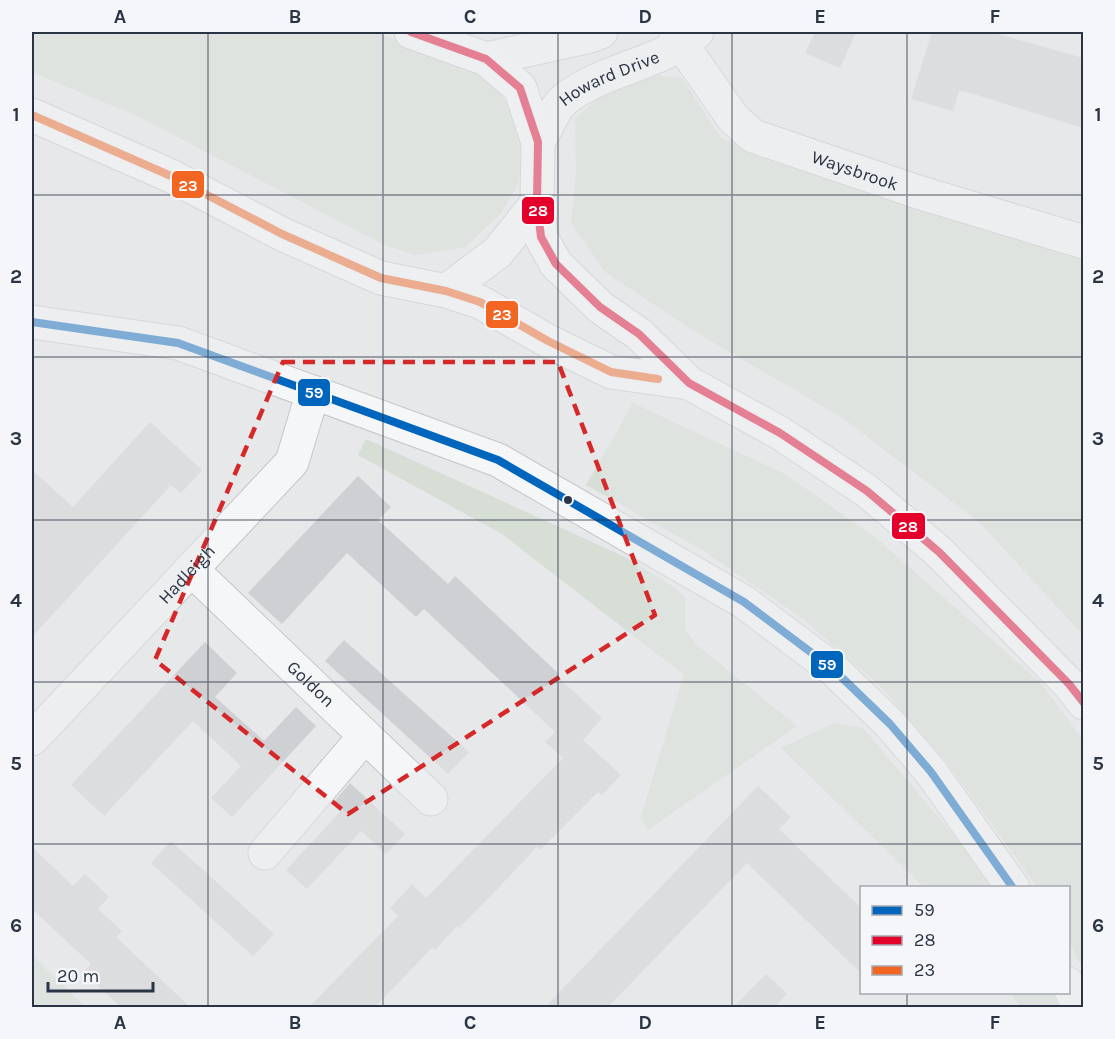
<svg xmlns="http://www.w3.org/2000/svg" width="1115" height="1039" viewBox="0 0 1115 1039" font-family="Karla,sans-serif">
<rect width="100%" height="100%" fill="#e6e8ea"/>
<path fill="#d6ded6" d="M 32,32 L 372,32 L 466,62 L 500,91 L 522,134 L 519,183 L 501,213 L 466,247 L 415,255 L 384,245 L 139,117 L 32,72 Z
M 652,75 L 682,78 L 721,138 L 779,160 L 1083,258 L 1083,635 L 980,523 L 844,419 L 697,333 L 605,272 L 571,223 L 576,169 L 575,118 L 605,93 Z
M 633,403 L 785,474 L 875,537 L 1040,682 L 1083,740 L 1083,970 L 1069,942 L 1068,888 L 1037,887 L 947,763 L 880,686 L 803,619 L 704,551 L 586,485 Z
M 366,439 L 625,557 L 674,587 L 685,597 L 685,630 L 697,645 L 797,726 L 648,830 L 640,819 L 684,675 L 502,534 L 358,455 Z
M 834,723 L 863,728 L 968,852 L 991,887 L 924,887 L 781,748 Z
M 32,955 L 85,1007 L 32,1007 Z
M 1010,993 L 1052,993 L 1060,1007 L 1020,1007 Z"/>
<path fill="#ced0d3" d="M 815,32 L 856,32 L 840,68 L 805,53 Z
M 932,32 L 991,32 L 1083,58 L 1083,128 L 967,92 L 959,91 L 953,111 L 911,99 Z
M 150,422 L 202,470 L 181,493 L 171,485 L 32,637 L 32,470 L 73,507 Z
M 358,476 L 391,507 L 378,520 L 448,584 L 455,576 L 559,674 L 557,676 L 602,718 L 583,740 L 621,775 L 602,795 L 598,792 L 540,850 L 537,847 L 483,904 L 459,928 L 457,926 L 435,950 L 432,948 L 374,1008 L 308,1008 L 398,916 L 390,908 L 412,884 L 426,898 L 563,758 L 545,742 L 555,732 L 424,609 L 416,617 L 347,553 L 282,624 L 248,593 Z
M 344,640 L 469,752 L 448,774 L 325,661 Z
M 205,642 L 237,673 L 215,697 L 264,741 L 296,707 L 316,726 L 232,817 L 211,798 L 241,766 L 193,721 L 104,816 L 71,785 Z
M 350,783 L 405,834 L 386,854 L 361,831 L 307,889 L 286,870 L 340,812 L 332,804 Z
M 758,786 L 791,817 L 779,829 L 861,908 L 861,973 L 747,863 L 607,1008 L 544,1008 Z
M 171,841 L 274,934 L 253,956 L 151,863 Z
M 32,847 L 73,886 L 85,874 L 109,897 L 98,909 L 122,931 L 116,937 L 191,1008 L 122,1008 L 83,972 L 91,964 L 32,909 Z
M 766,974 L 787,994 L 773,1008 L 733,1008 Z"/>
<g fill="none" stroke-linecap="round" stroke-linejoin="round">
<g stroke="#c4c6c8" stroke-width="35">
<g id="minor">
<path id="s1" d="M 676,32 L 682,45 L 733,118 L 753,136 L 918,192 L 1084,242"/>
<path d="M 486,59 L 587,37 L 601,32"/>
<path id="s2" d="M 538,142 C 546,130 554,108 565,99 C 605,68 660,65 697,32"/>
<path d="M 32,322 L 178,343 L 498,460 L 744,602 L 833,669 L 890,724 L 931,772 L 1013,888"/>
<path id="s3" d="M 191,569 L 431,799"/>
<path id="s4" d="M 32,739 L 292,462 L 313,392"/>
<path d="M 265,853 L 365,736"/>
<path d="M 1068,984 L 1080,1008"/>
</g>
</g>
<g stroke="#c2c5c8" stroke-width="35">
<path id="major" d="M 411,32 L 486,59 L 520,88 L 538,142 L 537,203 L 541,237 L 556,264 L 600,307 L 639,334 L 689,383 L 780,433 L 867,491 L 939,552 L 1069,684 L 1084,703
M 32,115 L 171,176 L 282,234 L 381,278 L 446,291 L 480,302 L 548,341 L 611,372 L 689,383
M 446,291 L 498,252 L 537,203"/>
</g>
<use href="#minor" stroke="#f5f6f7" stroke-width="33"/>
<use href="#major" stroke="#f8f8f8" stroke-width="33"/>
<g stroke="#f4f6f9" stroke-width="12">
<path id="bus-1" d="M 32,322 L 178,343 L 498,460 L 744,602 L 833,669 L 890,724 L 931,772 L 1013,888"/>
</g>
<g stroke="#f4f6f9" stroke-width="12">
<path id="bus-2" d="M 411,32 L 486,59 L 520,88 L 538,142 L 537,203 L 541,237 L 556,264 L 600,307 L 639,334 L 689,383 L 780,433 L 867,491 L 939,552 L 1069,684 L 1084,703"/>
</g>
<g stroke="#f4f6f9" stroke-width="12">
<path id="bus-3" d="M 32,115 L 171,176 L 282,234 L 381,278 L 446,291 L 480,302 L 548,341 L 611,372 L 658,379"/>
</g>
<use href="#bus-1" stroke="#0065bd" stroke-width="8"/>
<use href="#bus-2" stroke="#e4002b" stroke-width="8"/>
<use href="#bus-3" stroke="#f26522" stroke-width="8"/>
</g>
<path d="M0 0H1115V1039H0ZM 283,362 L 558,362 L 655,615 L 348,814 L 155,660 Z" fill="#e6e8ea" fill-opacity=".55" fill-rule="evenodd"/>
<path fill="none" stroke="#d62828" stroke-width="4.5" stroke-dasharray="12 8" stroke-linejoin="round" d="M 283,362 L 558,362 L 655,615 L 348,814 L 155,660 Z"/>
<path fill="none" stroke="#2b3445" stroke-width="1.5" stroke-opacity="0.55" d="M 208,32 L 208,1008M 383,32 L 383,1008M 558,32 L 558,1008M 732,32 L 732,1008M 907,32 L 907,888M 32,195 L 1084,195M 32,357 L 1084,357M 32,520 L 1084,520M 32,682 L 1084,682M 32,844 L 1084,844M 907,992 L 907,1008"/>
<circle fill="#2b3445" stroke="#f4f6f9" stroke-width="2" cx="568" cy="500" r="5"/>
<g text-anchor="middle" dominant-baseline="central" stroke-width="4.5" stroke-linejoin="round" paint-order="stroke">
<g font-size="18" fill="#2b3445" stroke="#f4f6f9">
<text stroke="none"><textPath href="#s2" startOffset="100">Howard Drive</textPath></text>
<text stroke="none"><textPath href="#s1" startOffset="238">Waysbrook</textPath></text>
<text stroke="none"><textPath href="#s4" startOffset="226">Hadleigh</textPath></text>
<text stroke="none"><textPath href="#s3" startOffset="166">Goldon</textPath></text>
</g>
</g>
<g stroke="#f4f6f9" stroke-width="2">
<rect x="171" y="170" width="34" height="29" rx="6" fill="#f26522"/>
<rect x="521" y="196" width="34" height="29" rx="6" fill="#e4002b"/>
<rect x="485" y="300" width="34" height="29" rx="6" fill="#f26522"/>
<rect x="297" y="378" width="34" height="29" rx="6" fill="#0065bd"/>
<rect x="891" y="512" width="35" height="28" rx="6" fill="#e4002b"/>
<rect x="810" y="650" width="34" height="29" rx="6" fill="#0065bd"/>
</g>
<g font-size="16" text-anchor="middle" font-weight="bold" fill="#fff">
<text x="188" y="191">23</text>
<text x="538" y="216">28</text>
<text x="502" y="320">23</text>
<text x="314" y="398">59</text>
<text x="908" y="532">28</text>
<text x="827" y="670">59</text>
</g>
<rect width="1115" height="1039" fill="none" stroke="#f4f6f9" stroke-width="66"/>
<rect x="860" y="886" width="210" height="108" fill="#f4f6f9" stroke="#a4a8b1" stroke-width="1.5"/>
<rect x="872" y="906" width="30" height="9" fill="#0065bd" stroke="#a4a8b1" stroke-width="1.5"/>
<text x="914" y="916" font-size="18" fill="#2b3445">59</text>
<rect x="872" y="936" width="30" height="9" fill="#e4002b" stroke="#a4a8b1" stroke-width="1.5"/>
<text x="914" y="946" font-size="18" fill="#2b3445">28</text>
<rect x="872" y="966" width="30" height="9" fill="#f26522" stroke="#a4a8b1" stroke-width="1.5"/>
<text x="914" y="976" font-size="18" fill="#2b3445">23</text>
<path d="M48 982v9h105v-9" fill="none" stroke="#2b3445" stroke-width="3"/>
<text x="57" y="982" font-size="18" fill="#2b3445" stroke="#f4f6f9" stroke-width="4.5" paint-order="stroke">20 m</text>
<rect x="33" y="33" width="1049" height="973" fill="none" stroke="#2b3445" stroke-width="2"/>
<g font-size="20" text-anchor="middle" font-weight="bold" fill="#2b3445">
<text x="120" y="23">A</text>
<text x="295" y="23">B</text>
<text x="470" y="23">C</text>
<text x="645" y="23">D</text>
<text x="820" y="23">E</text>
<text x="995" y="23">F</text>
<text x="16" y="121">1</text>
<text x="1098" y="121">1</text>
<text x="16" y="283">2</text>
<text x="1098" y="283">2</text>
<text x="16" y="445">3</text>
<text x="1098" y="445">3</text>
<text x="16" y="607">4</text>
<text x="1098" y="607">4</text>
<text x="16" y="770">5</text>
<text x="1098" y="770">5</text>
<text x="16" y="932">6</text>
<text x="1098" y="932">6</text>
<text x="120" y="1029">A</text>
<text x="295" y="1029">B</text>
<text x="470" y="1029">C</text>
<text x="645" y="1029">D</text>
<text x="820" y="1029">E</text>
<text x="995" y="1029">F</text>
</g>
</svg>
